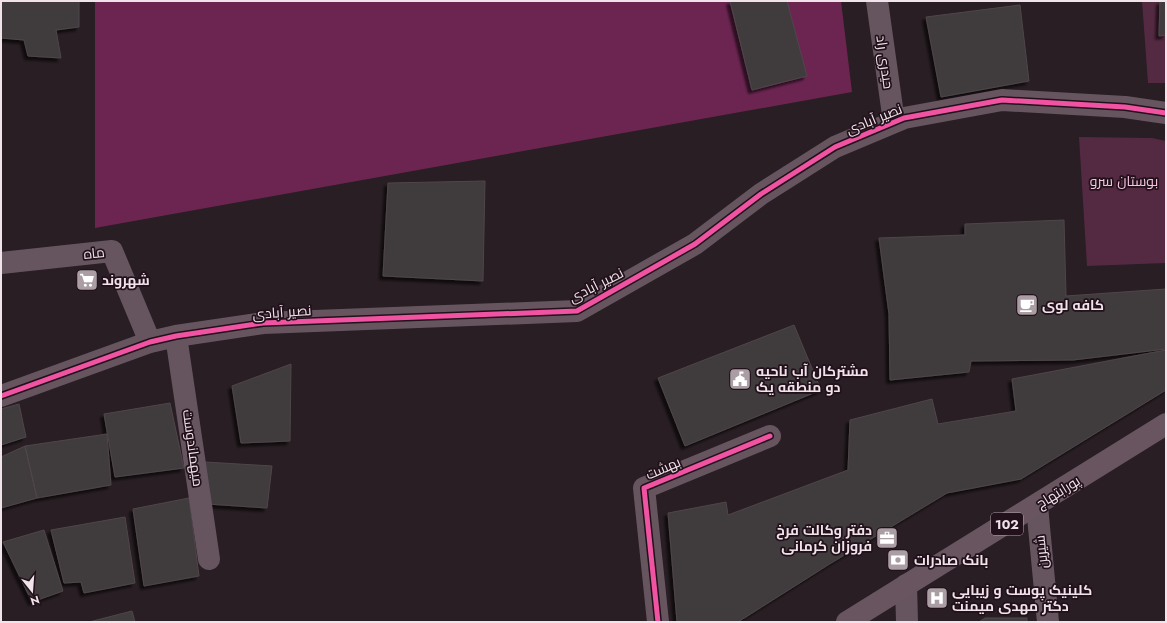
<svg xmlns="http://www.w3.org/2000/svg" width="1167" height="623" viewBox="0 0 1167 623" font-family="Jost,Cairo,sans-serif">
<defs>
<filter id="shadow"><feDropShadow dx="-3.5" dy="3.5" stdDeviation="1" flood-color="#0009"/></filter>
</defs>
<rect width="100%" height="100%" fill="#281e23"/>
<path fill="#542942" d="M 1142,1 L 1166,1 L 1166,83 L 1148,83 Z
M 1079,137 L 1152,138 L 1166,141 L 1166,263 L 1087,266 Z"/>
<path fill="#6c2551" d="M 95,1 L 841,1 L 852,92 L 95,228 Z"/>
<path fill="#413a3e" stroke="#4f464a" filter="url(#shadow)" d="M 1,1 L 79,1 L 79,27 L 56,30 L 61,58 L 28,56 L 24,40 L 1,38 Z
M 730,1 L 787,1 L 807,76 L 752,90 Z
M 1160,1 L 1166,1 L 1166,35 L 1159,36 Z
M 1020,5 L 1029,81 L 941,97 L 926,17 Z
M 485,181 L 483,281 L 383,276 L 388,183 Z
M 1064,220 L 1066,296 L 1166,289 L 1166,349 L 1073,360 L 971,361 L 969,372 L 890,380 L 889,314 L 879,238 L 965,235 L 965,224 Z
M 794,325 L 821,390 L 685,446 L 658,378 Z
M 1166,350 L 1166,390 L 1021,479 L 947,493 L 828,565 L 738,622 L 677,622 L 668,513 L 726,502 L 728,515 L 848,470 L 850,420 L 932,399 L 938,424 L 1016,411 L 1012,379 Z
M 291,364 L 290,441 L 241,443 L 232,386 Z
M 170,403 L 184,468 L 115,477 L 104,414 Z
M 19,404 L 26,437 L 1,445 L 1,409 Z
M 107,434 L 111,485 L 37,498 L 25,446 Z
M 25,446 L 37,498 L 1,508 L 1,457 Z
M 205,462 L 272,466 L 267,508 L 207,504 Z
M 189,498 L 199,576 L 144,586 L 133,509 Z
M 125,517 L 135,583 L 84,593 L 81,582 L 64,583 L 51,530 Z
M 44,530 L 63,591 L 32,602 L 3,542 Z
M 132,611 L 135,622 L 89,622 Z
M 985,618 L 1027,618 L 1027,622 L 979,622 Z"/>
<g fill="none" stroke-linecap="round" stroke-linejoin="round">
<path stroke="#66555e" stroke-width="22" d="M 877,1 L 894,122
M 1,263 L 112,251 L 150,342
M 176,336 L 209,559
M 1,396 L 150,342 L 176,336 L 263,323 L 577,311 L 695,244 L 761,194 L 835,147 L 904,118 L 1002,100 L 1125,107 L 1166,113
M 1037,506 L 1048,622
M 906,585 L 907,622
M 658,622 L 644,488 L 770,436"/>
<path stroke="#68555f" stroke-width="22" d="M 847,622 L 1166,424"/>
<g stroke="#22111b" stroke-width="8">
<path id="cycleway" d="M 1,396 L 150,342 L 176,336 L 263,323 L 577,311 L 695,244 L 761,194 L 835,147 L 904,118 L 1002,100 L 1125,107 L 1166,113
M 658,622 L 644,488 L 770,436"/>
</g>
<use href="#cycleway" stroke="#f153a3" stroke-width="5"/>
</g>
<defs>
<g id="supermarket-square" transform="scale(1.15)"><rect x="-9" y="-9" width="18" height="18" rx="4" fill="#aa9ea4" stroke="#22111b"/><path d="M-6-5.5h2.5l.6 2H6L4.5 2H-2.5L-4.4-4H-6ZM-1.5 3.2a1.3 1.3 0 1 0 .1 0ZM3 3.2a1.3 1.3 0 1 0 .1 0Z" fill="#fff"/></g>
<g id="cafe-square" transform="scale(1.15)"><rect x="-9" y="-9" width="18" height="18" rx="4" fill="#aa9ea4" stroke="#22111b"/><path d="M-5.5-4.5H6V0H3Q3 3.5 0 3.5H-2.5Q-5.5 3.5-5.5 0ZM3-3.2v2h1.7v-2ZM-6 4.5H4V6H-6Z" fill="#fff"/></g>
<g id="civic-square" transform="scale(1.15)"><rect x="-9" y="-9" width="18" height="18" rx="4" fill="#aa9ea4" stroke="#22111b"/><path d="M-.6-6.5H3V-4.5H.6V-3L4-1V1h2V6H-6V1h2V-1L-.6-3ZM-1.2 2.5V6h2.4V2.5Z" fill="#fff"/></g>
<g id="office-square" transform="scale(1.15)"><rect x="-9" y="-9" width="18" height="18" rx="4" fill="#aa9ea4" stroke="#22111b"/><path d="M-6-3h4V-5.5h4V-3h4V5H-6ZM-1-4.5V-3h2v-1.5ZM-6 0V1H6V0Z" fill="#fff"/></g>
<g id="bank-square" transform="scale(1.15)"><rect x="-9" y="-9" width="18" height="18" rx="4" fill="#aa9ea4" stroke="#22111b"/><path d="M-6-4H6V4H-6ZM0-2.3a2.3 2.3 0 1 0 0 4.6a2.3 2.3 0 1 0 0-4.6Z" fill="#fff"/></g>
<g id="hospital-square" transform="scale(1.15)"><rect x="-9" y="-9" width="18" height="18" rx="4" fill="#aa9ea4" stroke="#22111b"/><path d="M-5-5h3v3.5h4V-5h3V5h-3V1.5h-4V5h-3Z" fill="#fff"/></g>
</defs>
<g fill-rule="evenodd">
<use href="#supermarket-square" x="87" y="280"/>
<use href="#cafe-square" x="1027" y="305"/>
<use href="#civic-square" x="740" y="379"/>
<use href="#office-square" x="887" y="538"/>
<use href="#bank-square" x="898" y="560"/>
<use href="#hospital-square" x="937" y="598"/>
</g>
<g text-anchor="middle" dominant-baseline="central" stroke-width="3.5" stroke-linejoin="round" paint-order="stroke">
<rect fill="#22111b" stroke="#b2a4ab" stroke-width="1" x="991" y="513" width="32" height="22" rx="3"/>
<g font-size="13" font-weight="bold" fill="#f0e3e9">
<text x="1007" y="524">102</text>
</g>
<g font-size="14" fill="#f0e3e9" stroke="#22111b">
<text transform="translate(885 62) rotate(82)">حیدری راد</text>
<text transform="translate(874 119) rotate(-22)">نصیر آبادی</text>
<text transform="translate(94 253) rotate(-6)">ماه</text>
<text transform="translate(596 285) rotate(-27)">نصیر آبادی</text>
<text transform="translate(282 312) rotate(-4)">نصیر آبادی</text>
<text transform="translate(193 448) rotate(82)">میهماندوست</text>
<text transform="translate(663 468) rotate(-23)">بهشت</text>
<text transform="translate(1058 492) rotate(-32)">پورابتهاج</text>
<text transform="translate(1041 552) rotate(-96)">شیرین</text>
</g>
<g font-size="14" fill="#f5c6df" stroke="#22111b">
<text x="1124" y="181">بوستان سرو</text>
</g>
<g font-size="14" font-weight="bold" fill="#f0e3e9" stroke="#22111b" text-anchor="start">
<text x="102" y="280">شهروند</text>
<text x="1042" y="305">کافه لوی</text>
<text x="756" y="371">مشترکان آب ناحیه<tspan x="756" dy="16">دو منطقه یک</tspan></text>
<text x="872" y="530" text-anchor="end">دفتر وکالت فرخ<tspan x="872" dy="16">فروزان کرمانی</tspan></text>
<text x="914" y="560">بانک صادرات</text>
<text x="952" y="590">کلینیک پوست و زیبایی<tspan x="952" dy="16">دکتر مهدی میمنت</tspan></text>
</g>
</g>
<rect width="1167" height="623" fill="none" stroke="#f0e3e9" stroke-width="4"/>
<g transform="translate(32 591) rotate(163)" stroke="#22111b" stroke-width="3" paint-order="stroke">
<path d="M0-3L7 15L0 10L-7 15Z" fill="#f0e3e9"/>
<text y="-6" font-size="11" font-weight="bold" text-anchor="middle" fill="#f0e3e9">N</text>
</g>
</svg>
